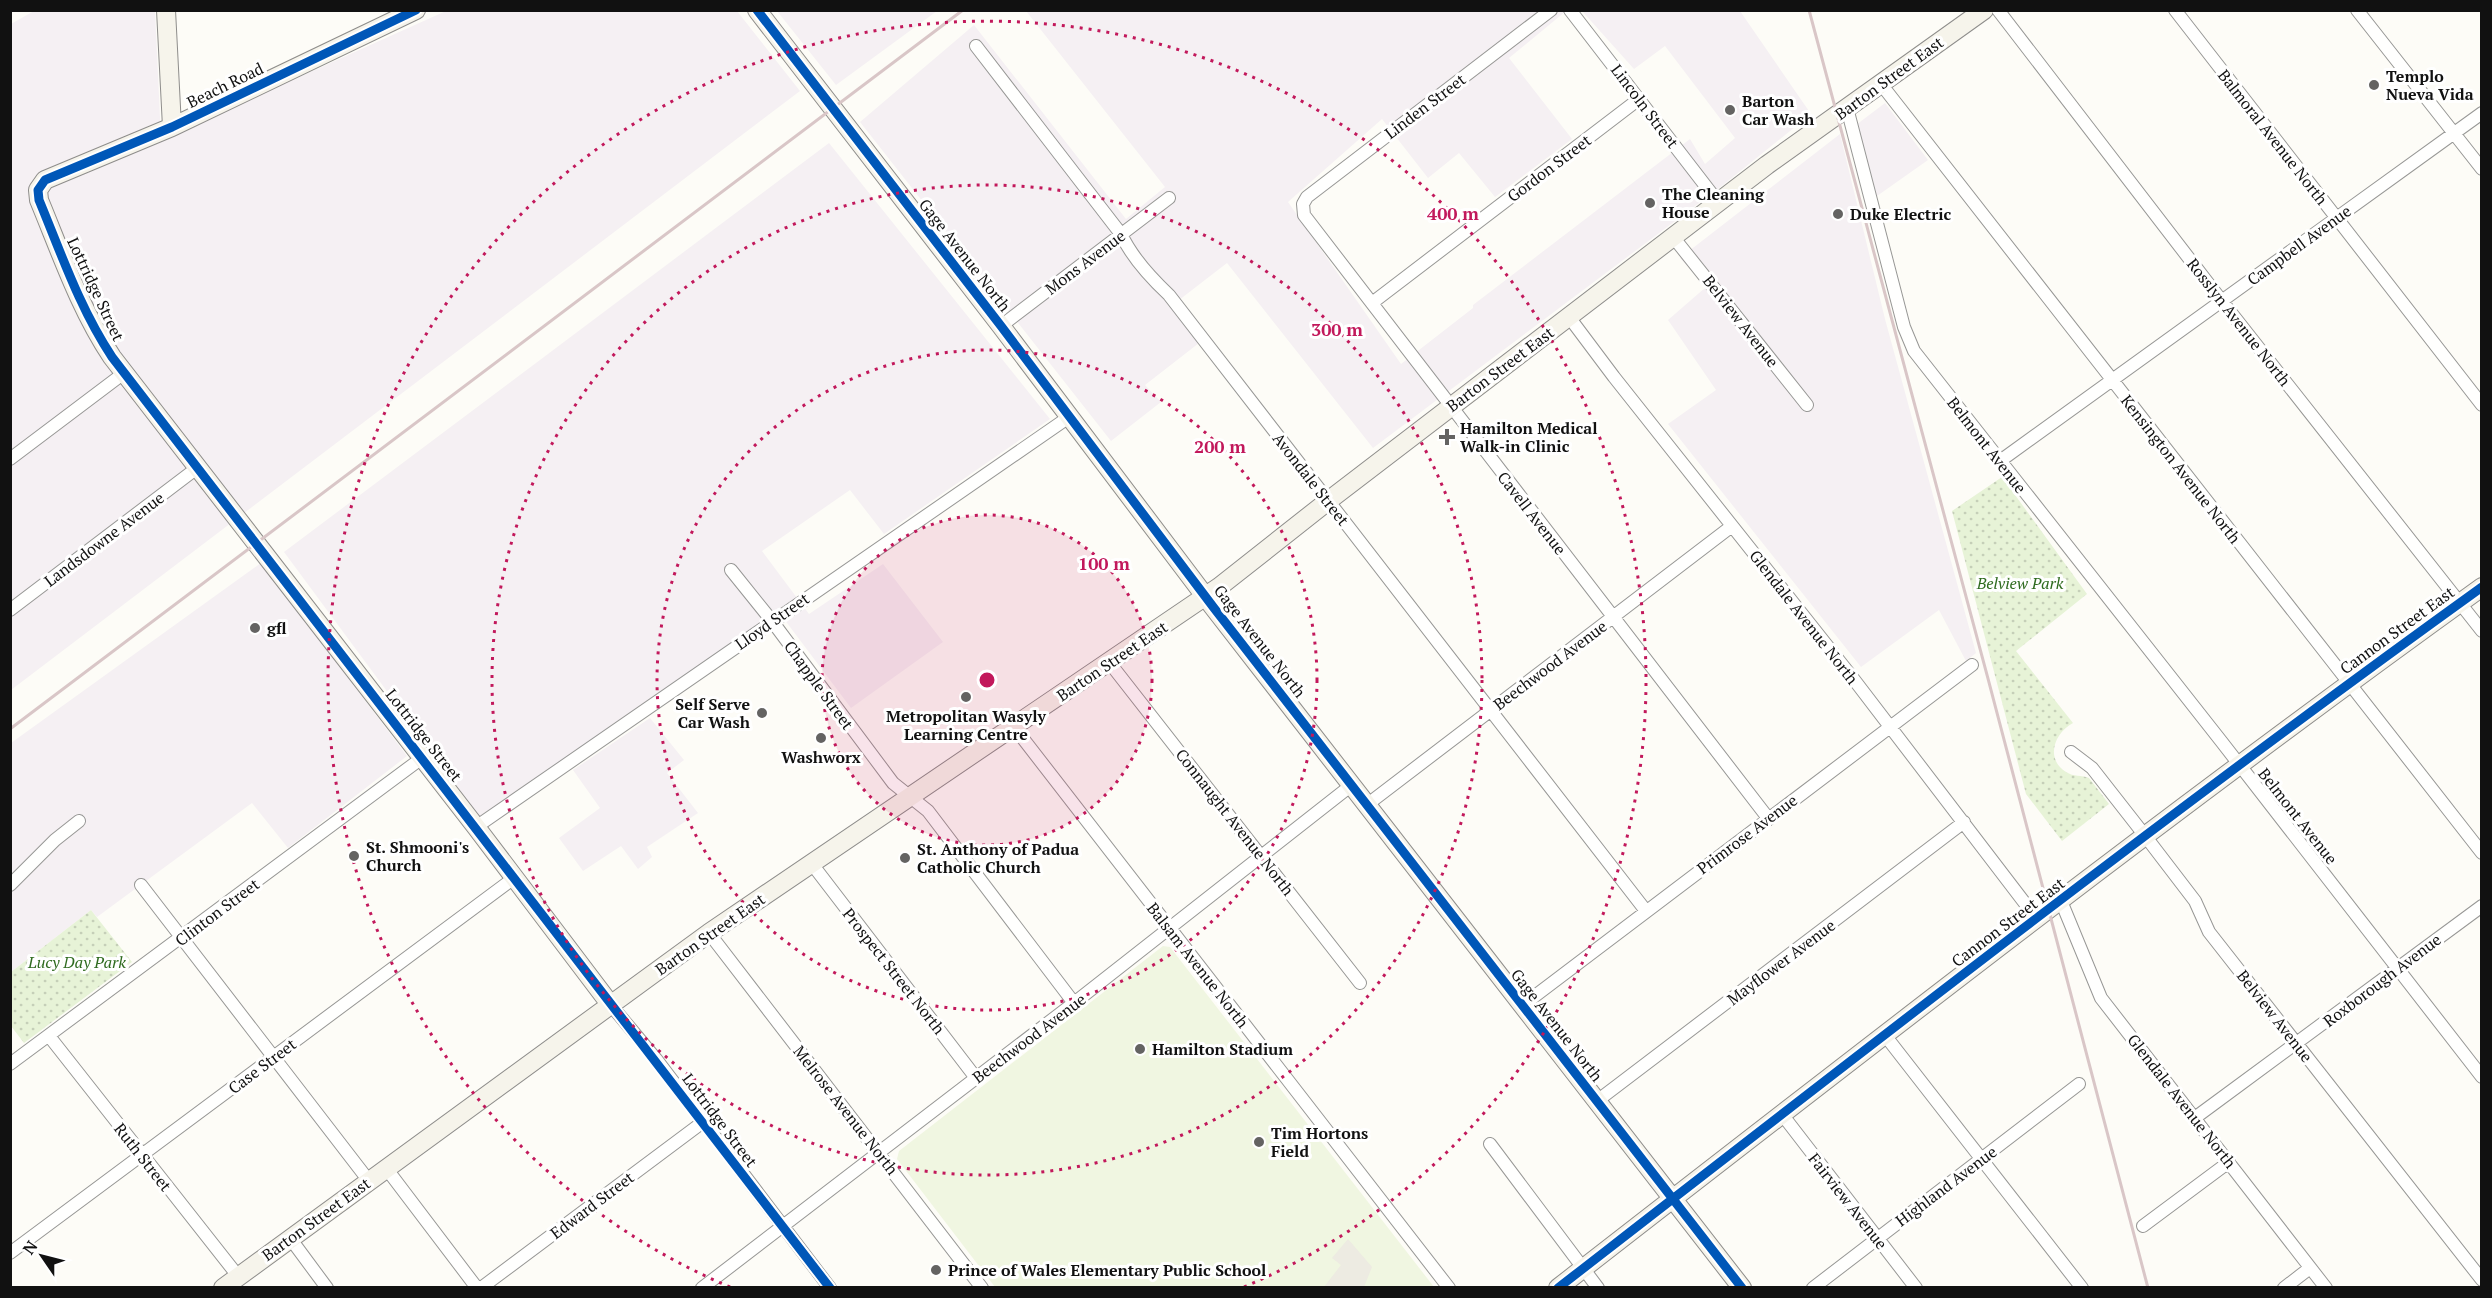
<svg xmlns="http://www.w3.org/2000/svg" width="2492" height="1298" viewBox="0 0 2492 1298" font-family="'PT Serif',serif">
<defs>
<pattern id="park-dots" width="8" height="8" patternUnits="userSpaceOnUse" patternTransform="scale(1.5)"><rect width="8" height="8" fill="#e7f3d7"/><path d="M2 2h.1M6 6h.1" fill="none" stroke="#c5cfb8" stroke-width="1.8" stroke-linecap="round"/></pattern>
</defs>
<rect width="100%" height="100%" fill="#fdfcf7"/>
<path fill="#f5f0f3" d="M 34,11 L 155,11 L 161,139 L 446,11 L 737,11 L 800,91 L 11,690 L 11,24 Z
M 777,11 L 937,11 L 836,85 Z
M 1026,11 L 1566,11 L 1509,58 L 1572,139 L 1495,197 L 1459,153 L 1428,178 L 1382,119 L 1288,202 L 1401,364 L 1473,308 L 1473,305 L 1690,139 L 1705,164 L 1735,138 L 1665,46 L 1634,69 L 1582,11 L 1740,11 L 1811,114 L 1723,185 L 1373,448 L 1227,263 L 1170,307 L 1199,343 L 1145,385 L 1161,402 L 1111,441 L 860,122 L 974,25 L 1126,219 L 1165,187 Z
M 1885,103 L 1928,160 L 1877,196 L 1856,125 Z
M 1840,134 L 1885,319 L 1976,653 L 1966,661 L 1939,610 L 1861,667 L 1668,424 L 1716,390 L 1668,320 L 1706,287 L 1680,258 Z
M 829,143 L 1050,419 L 884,534 L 850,490 L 762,551 L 809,614 L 883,564 L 943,642 L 851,708 L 778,611 L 480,817 L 284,552 Z
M 261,563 L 407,756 L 288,848 L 252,803 L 97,917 L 91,910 L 11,972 L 11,743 Z
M 650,718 L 684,760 L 667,773 L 698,813 L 647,847 L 652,857 L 638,869 L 621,846 L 583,871 L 559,838 L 600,808 L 573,770 Z"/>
<path fill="url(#park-dots)" d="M 2002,477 L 2087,594 L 2016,651 L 2073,723 C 2054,733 2045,759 2066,772 C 2074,777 2081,775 2089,778 L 2109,804 L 2062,841 L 2026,794 L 1952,511 Z
M 91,910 L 132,962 L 24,1043 L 11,1026 L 11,972 Z"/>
<path fill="#f0f6e1" d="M 1163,946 L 1170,947 L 1434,1287 L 995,1287 L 897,1159 L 899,1151 Z"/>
<path fill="#edebe2" d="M 1348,1239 L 1372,1267 L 1364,1287 L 1391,1287 L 1324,1287 L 1341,1265 L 1332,1258 Z"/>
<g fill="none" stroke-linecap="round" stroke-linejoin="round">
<g stroke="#979795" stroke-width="14">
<path id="street" d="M 1551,10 L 1307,197 L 1303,204 L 1304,215 L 1768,818
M 1570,10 L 1718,202
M 1998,10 L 2221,300 L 2482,631
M 2175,10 L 2482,405
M 2357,10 L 2482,169
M 976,46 L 1121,234 C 1131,256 1151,278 1169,295 L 1646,911
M 1881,84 L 2482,853
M 1847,108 L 1904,327 L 1914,351 L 2221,741 L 2482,1077
M 1674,238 L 1807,405
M 1372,303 L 1639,99
M 1569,317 L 1614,377 L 1852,677 L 2037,919
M 1001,326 L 1169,198
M 10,459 L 124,373
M 2000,461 L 2482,113
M 731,570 L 772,621 L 893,783 L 928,811 L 1074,1003
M 10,610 L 197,468
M 1109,662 L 1360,983
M 1014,727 L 1449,1288
M 2071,752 L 2092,768 L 2146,837 L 2195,901 L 2209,932 L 2482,1280
M 1368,804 L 1732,526
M 476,827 L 1069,417
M 812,864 L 976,1078
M 10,885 L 55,840 L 79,821
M 141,885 L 369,1181
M 2061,901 L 2101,998 L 2326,1288
M 709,933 L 982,1288
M 610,1004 L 656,1059 L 830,1288
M 1523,1005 L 1972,665
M 1884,1034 L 2082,1288
M 49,1036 L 238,1276
M 10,1064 L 422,758
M 1597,1101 L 1964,822
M 1781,1113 L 1916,1288
M 2196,1117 L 2482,906
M 1490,1144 L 1598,1288
M 386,1168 L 477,1288
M 2143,1226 L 2229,1162
M 290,1238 L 327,1288
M 10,1253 L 514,878
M 481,1288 L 703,1122
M 702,1288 L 1074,1003 L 1353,784
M 1813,1288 L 2079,1084
M 2284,1288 L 2310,1268"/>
</g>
<g stroke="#8e8d8b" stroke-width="20">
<path id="secondary" d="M 166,10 L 172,127
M 416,10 L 172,127 L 45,180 L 38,190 L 39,200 C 61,253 80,309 112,357 L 476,827 L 610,1004
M 757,10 L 1001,326 L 1214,608 L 1742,1288
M 223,1288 L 709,933 L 1219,587 L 1328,501 L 1767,165 L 1984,10
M 1558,1288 C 1863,1051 2168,813 2482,587"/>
</g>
<use href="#street" stroke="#fffffe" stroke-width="12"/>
<use href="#secondary" stroke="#f6f4eb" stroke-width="18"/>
<path stroke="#d9c6c7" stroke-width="3" d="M 1809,10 C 1923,436 2038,861 2148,1288
M 10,729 L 963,10"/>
<g stroke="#fff" stroke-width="13">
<path id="cycleway" d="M 416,10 L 172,127 L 45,180 L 38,190 L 39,200 C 61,253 80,309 112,357 L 830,1288
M 757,10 L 1001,326 L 1214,608 L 1742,1288
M 1558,1288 C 1863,1051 2168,813 2482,587"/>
</g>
<use href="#cycleway" stroke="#0057b8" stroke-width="9"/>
</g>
<circle cx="987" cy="680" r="165" fill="#c2185b" fill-opacity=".12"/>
<g fill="none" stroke="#c2185b" stroke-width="3" stroke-dasharray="3 6">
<circle cx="987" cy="680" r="165"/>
<circle cx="987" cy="680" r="330"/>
<circle cx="987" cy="680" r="495"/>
<path d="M730 1287A659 659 0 1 1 1244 1287"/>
</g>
<g fill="#646362" stroke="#fff" stroke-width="2">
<circle cx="2374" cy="85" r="6"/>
<circle cx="1730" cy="110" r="6"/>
<circle cx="1650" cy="203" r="6"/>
<circle cx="1838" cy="214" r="6"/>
<path d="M1444 428h6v6h6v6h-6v6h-6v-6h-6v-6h6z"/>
<circle cx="255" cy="628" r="6"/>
<circle cx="966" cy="697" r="6"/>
<circle cx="762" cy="713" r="6"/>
<circle cx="821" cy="738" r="6"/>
<circle cx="354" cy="856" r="6"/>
<circle cx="905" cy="858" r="6"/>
<circle cx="1140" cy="1049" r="6"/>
<circle cx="1259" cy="1142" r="6"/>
<circle cx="936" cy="1270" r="6"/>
</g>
<g text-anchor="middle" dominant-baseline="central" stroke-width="6" stroke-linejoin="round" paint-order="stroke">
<g font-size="16" font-weight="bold" fill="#111" stroke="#fff" text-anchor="start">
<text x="2386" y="76">Templo<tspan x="2386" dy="18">Nueva Vida</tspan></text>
<text x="1742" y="101">Barton<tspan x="1742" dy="18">Car Wash</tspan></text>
<text x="1662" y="194">The Cleaning<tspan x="1662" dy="18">House</tspan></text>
<text x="1850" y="214">Duke Electric</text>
<text x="1460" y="428">Hamilton Medical<tspan x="1460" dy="18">Walk-in Clinic</tspan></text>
<text x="267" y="628">gfl</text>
<text x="750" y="704" text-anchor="end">Self Serve<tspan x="750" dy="18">Car Wash</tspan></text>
<text x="966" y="716" text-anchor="middle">Metropolitan Wasyly<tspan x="966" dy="18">Learning Centre</tspan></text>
<text x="821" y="757" text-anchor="middle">Washworx</text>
<text x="366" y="847">St. Shmooni's<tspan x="366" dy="18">Church</tspan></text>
<text x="917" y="849">St. Anthony of Padua<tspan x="917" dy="18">Catholic Church</tspan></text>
<text x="1152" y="1049">Hamilton Stadium</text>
<text x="1271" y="1133">Tim Hortons<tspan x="1271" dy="18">Field</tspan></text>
<text x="948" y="1270">Prince of Wales Elementary Public School</text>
</g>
<g font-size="16" fill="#111" stroke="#fff">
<text transform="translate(1889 78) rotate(-36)">Barton Street East</text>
<text transform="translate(225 85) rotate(-26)">Beach Road</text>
<text transform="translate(1425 106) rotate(-37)">Linden Street</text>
<text transform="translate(1645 106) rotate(53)">Lincoln Street</text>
<text transform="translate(2273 137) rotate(52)">Balmoral Avenue North</text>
<text transform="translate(1549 168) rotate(-37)">Gordon Street</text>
<text transform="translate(2299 245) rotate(-36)">Campbell Avenue</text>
<text transform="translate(965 255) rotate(52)">Gage Avenue North</text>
<text transform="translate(1085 262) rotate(-37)">Mons Avenue</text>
<text transform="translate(96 289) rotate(65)">Lottridge Street</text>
<text transform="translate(1741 321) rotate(52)">Belview Avenue</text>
<text transform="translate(2239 322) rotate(52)">Rosslyn Avenue North</text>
<text transform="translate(1500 369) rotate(-37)">Barton Street East</text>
<text transform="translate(1987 445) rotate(52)">Belmont Avenue</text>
<text transform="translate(2181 469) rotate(52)">Kensington Avenue North</text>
<text transform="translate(1311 479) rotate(52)">Avondale Street</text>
<text transform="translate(1532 513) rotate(52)">Cavell Avenue</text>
<text transform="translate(104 539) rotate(-37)">Landsdowne Avenue</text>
<text transform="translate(1804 617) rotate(52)">Glendale Avenue North</text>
<text transform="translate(772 621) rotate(-35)">Lloyd Street</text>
<text transform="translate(2397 630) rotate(-36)">Cannon Street East</text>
<text transform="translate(1260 641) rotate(52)">Gage Avenue North</text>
<text transform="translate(1112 661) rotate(-34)">Barton Street East</text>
<text transform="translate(1550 665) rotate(-37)">Beechwood Avenue</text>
<text transform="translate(819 685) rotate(54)">Chapple Street</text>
<text transform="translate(424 735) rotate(52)">Lottridge Street</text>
<text transform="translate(2298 816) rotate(52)">Belmont Avenue</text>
<text transform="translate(1235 822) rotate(52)">Connaught Avenue North</text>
<text transform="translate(1747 834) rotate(-37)">Primrose Avenue</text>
<text transform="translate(217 912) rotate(-37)">Clinton Street</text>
<text transform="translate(2008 922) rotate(-37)">Cannon Street East</text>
<text transform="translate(710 934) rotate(-35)">Barton Street East</text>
<text transform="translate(1781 962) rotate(-37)">Mayflower Avenue</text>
<text transform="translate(1198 965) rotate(52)">Balsam Avenue North</text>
<text transform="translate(894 971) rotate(52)">Prospect Street North</text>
<text transform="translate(2382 980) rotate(-37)">Roxborough Avenue</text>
<text transform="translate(2275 1016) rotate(52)">Belview Avenue</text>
<text transform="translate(1557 1025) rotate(52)">Gage Avenue North</text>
<text transform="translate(1029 1038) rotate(-37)">Beechwood Avenue</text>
<text transform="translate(262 1066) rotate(-37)">Case Street</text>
<text transform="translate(2182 1101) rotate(52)">Glendale Avenue North</text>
<text transform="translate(846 1110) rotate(52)">Melrose Avenue North</text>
<text transform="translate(720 1120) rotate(53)">Lottridge Street</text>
<text transform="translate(143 1157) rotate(52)">Ruth Street</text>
<text transform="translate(1946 1186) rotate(-37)">Highland Avenue</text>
<text transform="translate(1848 1201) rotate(52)">Fairview Avenue</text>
<text transform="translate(592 1205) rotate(-37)">Edward Street</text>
<text transform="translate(316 1219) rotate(-36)">Barton Street East</text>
</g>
<g font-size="16" font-style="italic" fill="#2f6b1f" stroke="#fff">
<text x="2020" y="583">Belview Park</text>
<text x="77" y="962">Lucy Day Park</text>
</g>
</g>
<circle cx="987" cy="680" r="9" fill="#c2185b" stroke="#fff" stroke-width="3"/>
<g font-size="18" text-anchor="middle" font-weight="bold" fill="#c2185b" stroke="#fff" stroke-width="6" stroke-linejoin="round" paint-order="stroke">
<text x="1453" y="220">400 m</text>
<text x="1337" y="336">300 m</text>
<text x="1220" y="453">200 m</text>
<text x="1104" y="570">100 m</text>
</g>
<rect width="2492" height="1298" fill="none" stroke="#111111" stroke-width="24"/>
<g transform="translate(42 1256) rotate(305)" stroke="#ffffff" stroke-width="4.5" paint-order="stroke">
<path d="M0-4.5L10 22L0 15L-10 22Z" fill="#111111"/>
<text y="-9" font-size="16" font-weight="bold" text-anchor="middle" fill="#111111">N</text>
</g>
</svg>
